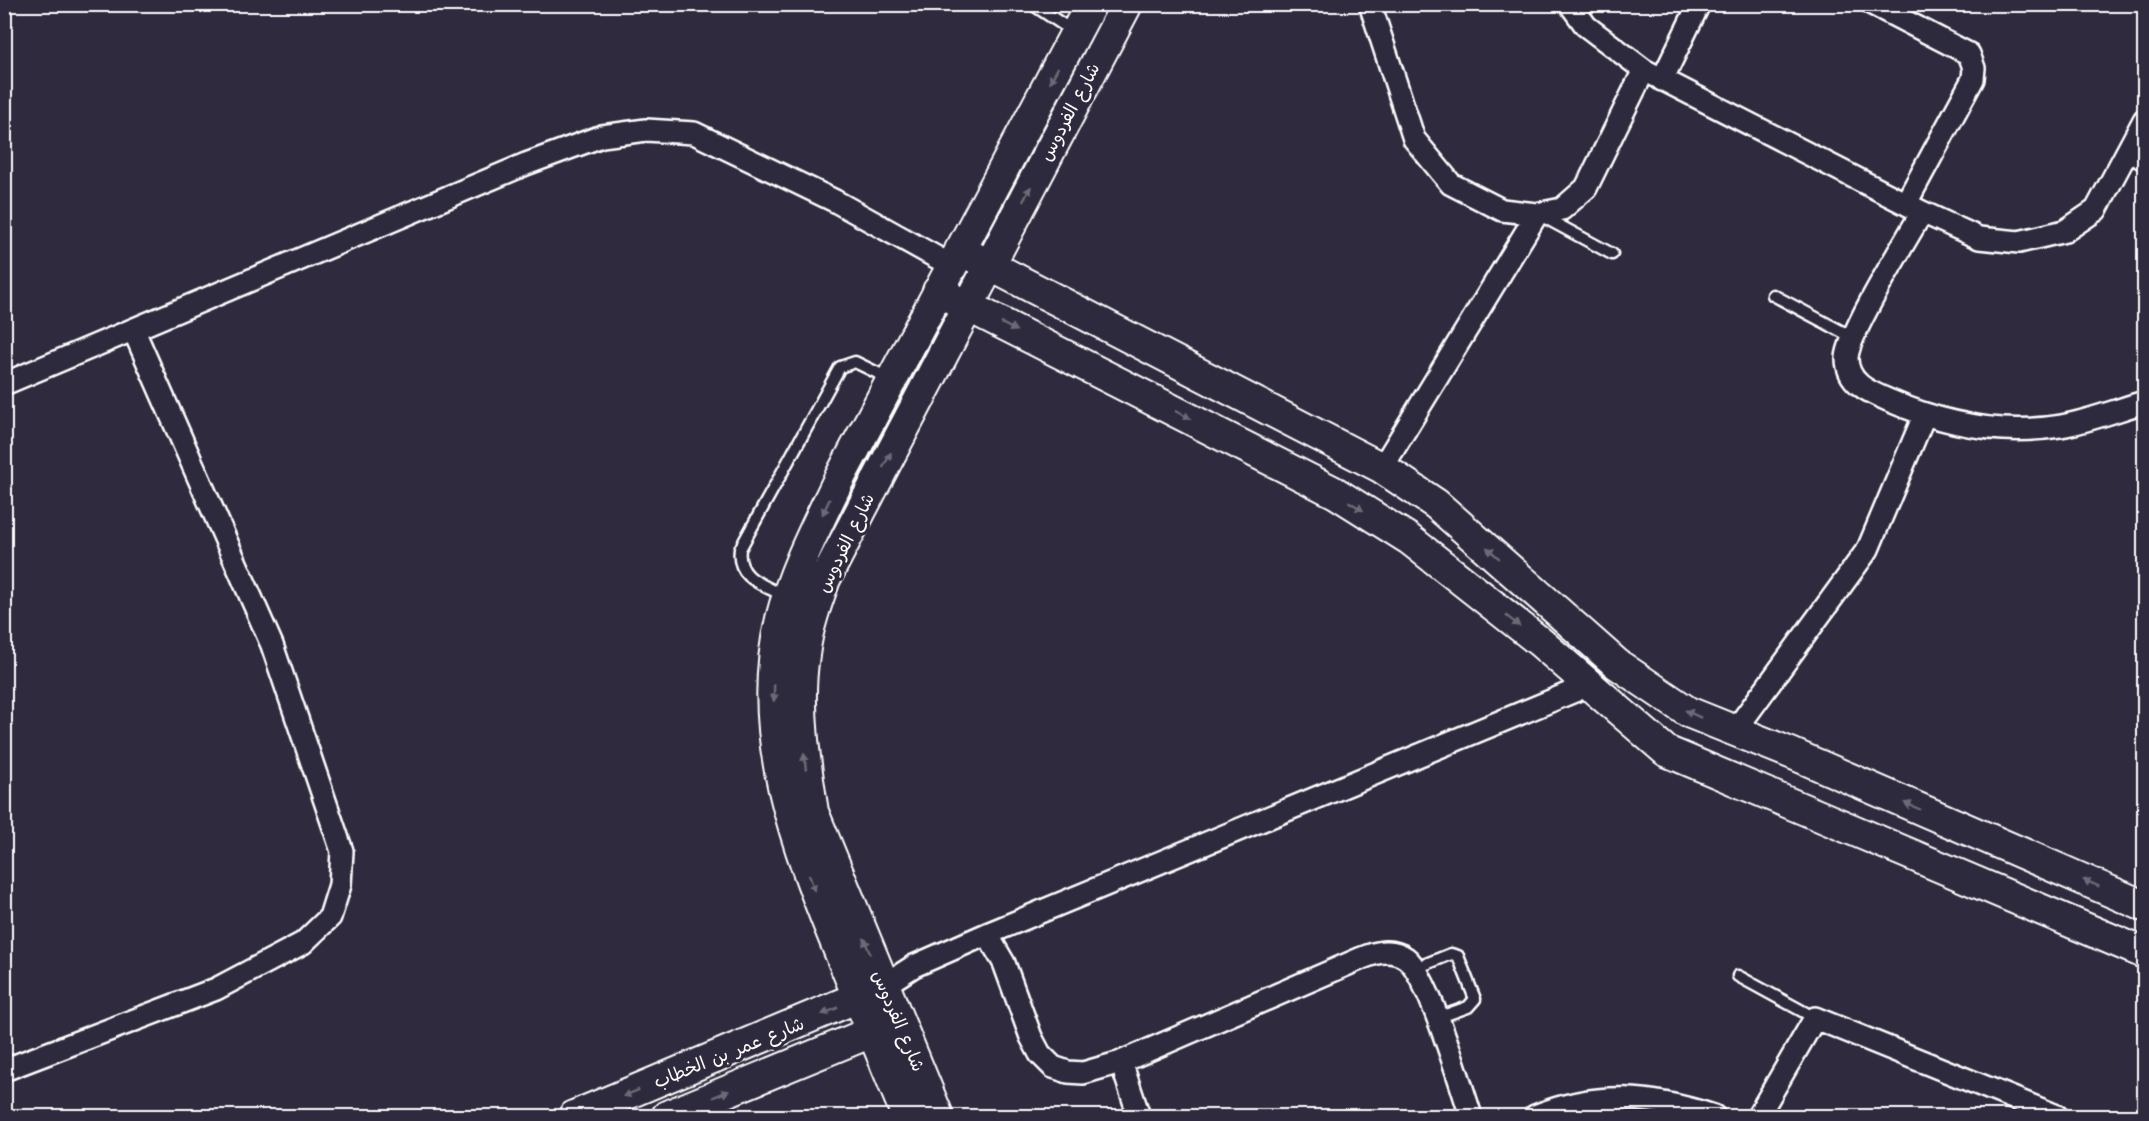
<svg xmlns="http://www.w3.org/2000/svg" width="2149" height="1121" viewBox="0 0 2149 1121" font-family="'Architects Daughter','Playpen Sans Arabic',sans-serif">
<rect width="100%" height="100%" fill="#2f2a3d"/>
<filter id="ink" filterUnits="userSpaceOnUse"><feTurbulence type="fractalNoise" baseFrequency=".0167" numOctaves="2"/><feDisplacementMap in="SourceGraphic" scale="12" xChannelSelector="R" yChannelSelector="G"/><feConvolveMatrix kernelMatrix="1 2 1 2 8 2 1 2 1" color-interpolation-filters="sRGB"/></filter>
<g filter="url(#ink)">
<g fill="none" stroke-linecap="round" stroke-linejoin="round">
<g stroke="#fff" stroke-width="15">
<path id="lane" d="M 1032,4 L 1074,32
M 1540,215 L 1612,254
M 1773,295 L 1854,338
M 785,596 C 763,585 736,578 740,549 L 840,367 L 855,362 L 890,379
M 1416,968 L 1451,954 L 1458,956 L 1475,999 L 1468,1007 L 1437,1018
M 1738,976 L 1815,1018"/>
</g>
<g stroke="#fff" stroke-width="26">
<path id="street" d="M 1370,4 L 1414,139 L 1451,184 L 1502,210 L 1537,214 L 1562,209 L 1586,188 L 1644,70
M 1570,4 L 1586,26 L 1644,70 L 1922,212 L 1979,238 L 2019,242 L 2065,231 L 2096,210 L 2144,120
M 1872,4 L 1969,54 L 1974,68 L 1973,79 L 1906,203
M 1662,80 L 1699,4
M 2128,150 L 2144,159
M 1922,212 C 1907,239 1848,333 1847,358 C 1847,383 1869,392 1888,400 C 1943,424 2001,436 2061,426 C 2089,421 2117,410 2144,402
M 4,384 L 526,164 L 602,136 L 646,130 L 694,133 L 835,201 L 952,266
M 1382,468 L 1537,214
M 1734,732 L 1868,549 L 1924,416
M 987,934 L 1004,963 L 1031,1037 L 1040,1054 L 1053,1067 L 1068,1072 L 1083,1073 L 1121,1062 L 1362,958 C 1377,952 1392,948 1406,958 C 1428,974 1461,1086 1471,1116
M 883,986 L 914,966 L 987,934 L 1589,685
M 1121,1062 L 1139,1116
M 4,1070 L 216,989 L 303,943 L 330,917 L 340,885 L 342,851 L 272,645 L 134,331
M 1535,1116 C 1598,1090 1652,1096 1714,1116
M 1758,1116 L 1815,1018 L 2057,1116"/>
</g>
<g stroke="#fff" stroke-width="34">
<path id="secondary" d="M 960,250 L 1382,468 L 1436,504 L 1617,664 L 1688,712 L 1793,754 L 2144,906
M 938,291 L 1336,493 L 1409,539 L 1540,642 L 1666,751 L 2144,953
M 574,1116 L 875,990
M 667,1116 L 891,1024
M 907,1116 C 885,1062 862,1007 840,953 C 797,848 753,734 781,619 C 793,571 817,525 838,481 L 1091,4
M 938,1116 L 813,812 C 805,762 796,706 804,655 C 807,629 816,604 825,579 L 1127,4"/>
</g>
<use href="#lane" stroke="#2f2a3d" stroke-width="10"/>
<use href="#street" stroke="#2f2a3d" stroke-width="21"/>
<use href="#secondary" stroke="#2f2a3d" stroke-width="30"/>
</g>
<defs><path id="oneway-solid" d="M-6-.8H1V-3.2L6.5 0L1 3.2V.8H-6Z" transform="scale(1.5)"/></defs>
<g fill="#6d6a77">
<use href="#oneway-solid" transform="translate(1054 75) rotate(118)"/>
<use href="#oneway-solid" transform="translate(1027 194) rotate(-62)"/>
<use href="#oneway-solid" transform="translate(1009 327) rotate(27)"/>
<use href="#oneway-solid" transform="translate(1183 415) rotate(27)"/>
<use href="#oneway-solid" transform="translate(887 460) rotate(-62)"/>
<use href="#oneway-solid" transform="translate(1356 506) rotate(32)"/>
<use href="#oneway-solid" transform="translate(826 507) rotate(115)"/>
<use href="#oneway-solid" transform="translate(1493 553) rotate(-139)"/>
<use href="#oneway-solid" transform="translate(1513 621) rotate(38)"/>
<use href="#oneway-solid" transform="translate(774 693) rotate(91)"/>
<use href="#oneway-solid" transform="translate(1693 714) rotate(-154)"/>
<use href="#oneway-solid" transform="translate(805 762) rotate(-97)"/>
<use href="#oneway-solid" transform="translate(1912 806) rotate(-157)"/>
<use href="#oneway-solid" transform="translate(812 883) rotate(70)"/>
<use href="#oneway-solid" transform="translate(2091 883) rotate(-157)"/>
<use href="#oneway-solid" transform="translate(867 946) rotate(-112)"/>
<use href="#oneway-solid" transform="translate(830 1011) rotate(158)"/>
<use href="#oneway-solid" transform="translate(631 1093) rotate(158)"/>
<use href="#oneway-solid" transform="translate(721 1094) rotate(-22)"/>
</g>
</g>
<g text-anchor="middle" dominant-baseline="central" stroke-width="6" stroke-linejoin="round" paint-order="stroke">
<g font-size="18" fill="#fff" stroke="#2f2a3d">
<text transform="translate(1070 112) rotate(-62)">شارع الفردوس</text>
<text transform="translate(846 543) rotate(-64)">شارع الفردوس</text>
<text transform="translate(898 1021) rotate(67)">شارع الفردوس</text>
<text transform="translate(729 1053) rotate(-22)">شارع عمر بن الخطاب</text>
</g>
</g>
<rect width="2149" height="1121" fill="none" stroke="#2f2a3d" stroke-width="24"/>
<rect x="12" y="12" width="2125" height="1097" fill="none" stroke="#fff" stroke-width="2" filter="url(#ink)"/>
</svg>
